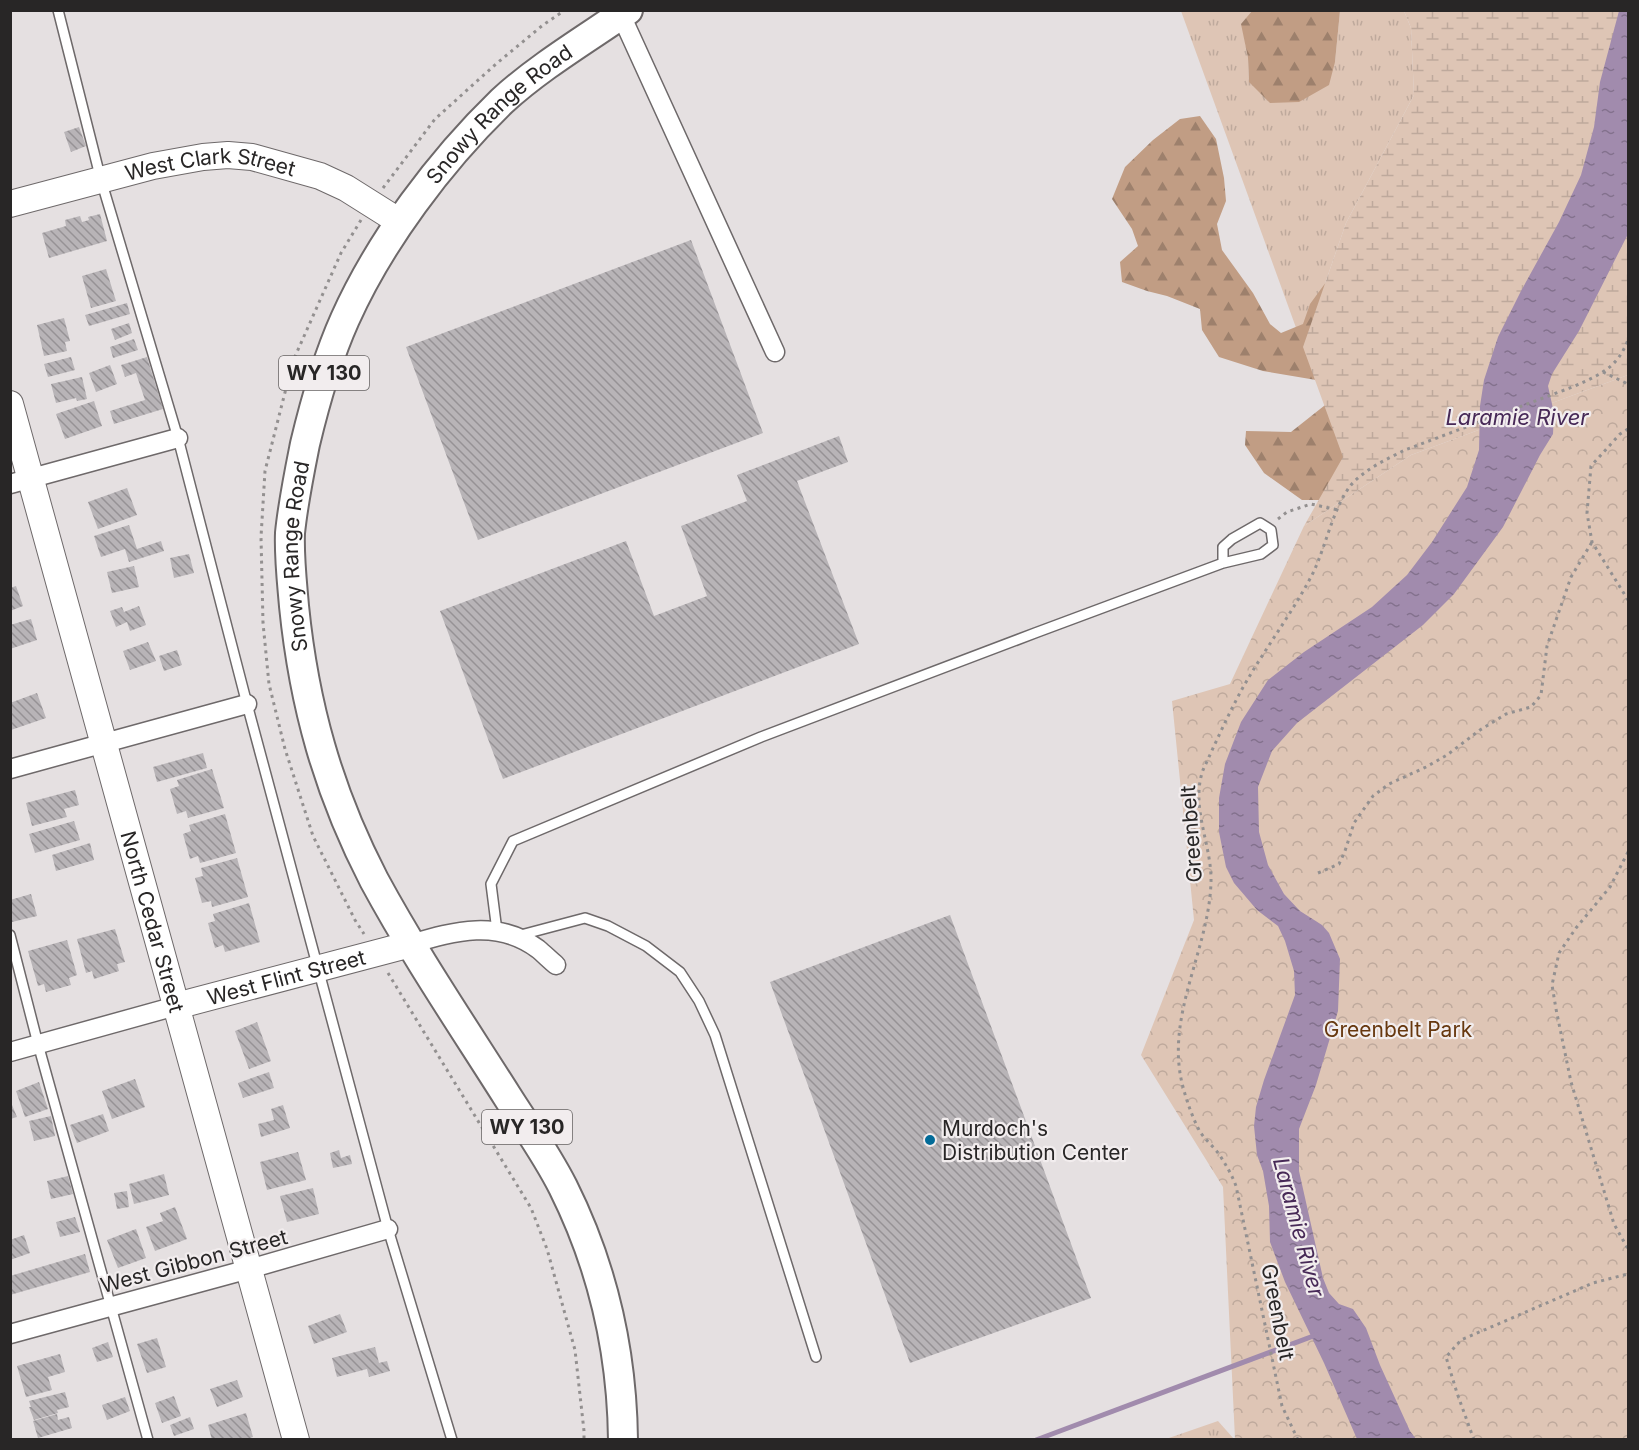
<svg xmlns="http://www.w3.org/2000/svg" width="1639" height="1450" viewBox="0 0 1639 1450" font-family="Inter,sans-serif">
<defs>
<pattern id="grass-tufts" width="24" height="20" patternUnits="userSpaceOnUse" patternTransform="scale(1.5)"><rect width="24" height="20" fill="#dec5b5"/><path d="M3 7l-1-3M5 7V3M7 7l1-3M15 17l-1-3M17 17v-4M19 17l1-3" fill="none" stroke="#bea99c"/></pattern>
<pattern id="forest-firs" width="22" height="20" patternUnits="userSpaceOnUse" patternTransform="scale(1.5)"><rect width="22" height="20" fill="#c19d84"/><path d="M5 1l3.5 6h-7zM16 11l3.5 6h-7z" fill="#9d806c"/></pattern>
<pattern id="wetland-marsh" width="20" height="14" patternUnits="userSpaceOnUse" patternTransform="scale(1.5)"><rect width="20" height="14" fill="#dec5b5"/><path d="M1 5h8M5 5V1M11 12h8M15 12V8" fill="none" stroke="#bea99c"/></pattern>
<pattern id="park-crowns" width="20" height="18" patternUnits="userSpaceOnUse" patternTransform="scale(1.5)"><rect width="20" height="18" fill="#dec5b5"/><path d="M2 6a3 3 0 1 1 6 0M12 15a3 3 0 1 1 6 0" fill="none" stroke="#bea99c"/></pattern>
<pattern id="water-ripples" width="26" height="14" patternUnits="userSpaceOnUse" patternTransform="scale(1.5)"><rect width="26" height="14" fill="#a18bad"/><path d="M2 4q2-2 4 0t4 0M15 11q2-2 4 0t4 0" fill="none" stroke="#83718d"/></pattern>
<pattern id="building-back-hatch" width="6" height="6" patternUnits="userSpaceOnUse" patternTransform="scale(1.5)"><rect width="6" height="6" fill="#b8b4b7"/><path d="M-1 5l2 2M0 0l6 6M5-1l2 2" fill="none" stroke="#969295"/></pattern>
</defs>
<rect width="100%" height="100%" fill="#e5e0e1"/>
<path fill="url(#grass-tufts)" d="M 1181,11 L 1252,11 L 1242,24 L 1248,58 L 1249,82 L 1335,62 L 1340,11 L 1404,11 L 1411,28 L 1414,95 L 1346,223 L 1303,347 Z
M 1218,1421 L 1234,1439 L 1166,1439 Z"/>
<path fill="url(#forest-firs)" d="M 1252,11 L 1340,11 L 1335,62 L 1329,85 L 1299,102 L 1270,103 L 1249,82 L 1248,58 L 1241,24 Z
M 1200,116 L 1216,139 L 1224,178 L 1226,201 L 1217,224 L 1222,250 L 1253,293 L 1270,324 L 1281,333 L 1303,324 L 1310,304 L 1370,222 L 1440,281 L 1328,500 L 1302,500 L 1264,473 L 1245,445 L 1246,431 L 1291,432 L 1334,398 L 1328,382 L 1263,371 L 1219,357 L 1202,330 L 1200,309 L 1167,296 L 1147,291 L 1122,282 L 1120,262 L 1138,246 L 1132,229 L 1112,199 L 1125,167 L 1153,140 L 1180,119 Z"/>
<path fill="url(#wetland-marsh)" d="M 1404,11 L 1628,11 L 1628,375 L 1411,455 L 1304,526 L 1343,457 L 1303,347 L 1346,223 L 1414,95 L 1411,28 Z"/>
<path fill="url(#park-crowns)" d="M 1628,375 L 1628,1439 L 1235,1439 L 1223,1187 L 1141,1055 L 1194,920 L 1172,701 L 1230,684 L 1304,526 L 1411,455 Z"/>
<path fill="url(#water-ripples)" d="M 1619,11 L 1628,11 L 1628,234 L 1579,331 L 1552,374 L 1548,386 L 1554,413 L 1553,434 L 1540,455 L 1503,527 L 1454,594 L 1423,625 L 1297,723 L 1272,751 L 1258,787 L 1259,832 L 1268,865 L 1284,894 L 1300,911 L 1322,925 L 1329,933 L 1340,959 L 1338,1011 L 1316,1085 L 1299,1129 L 1299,1171 L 1323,1278 L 1329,1293 L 1339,1304 L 1353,1309 L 1366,1328 L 1380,1365 L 1410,1431 L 1416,1439 L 1357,1439 L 1324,1363 L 1285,1282 L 1270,1242 L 1269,1206 L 1263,1171 L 1257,1155 L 1254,1126 L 1256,1107 L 1264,1080 L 1295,995 L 1294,971 L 1285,941 L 1278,926 L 1257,910 L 1234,883 L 1226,867 L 1219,832 L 1219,798 L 1225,764 L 1241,722 L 1268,680 L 1304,652 L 1372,607 L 1407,575 L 1432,542 L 1467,487 L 1479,450 L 1480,406 L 1484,380 L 1498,337 L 1521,291 L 1559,222 L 1581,175 L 1594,127 L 1600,82 Z"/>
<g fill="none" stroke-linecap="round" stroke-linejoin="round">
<path stroke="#a18bad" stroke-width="5" d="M 1036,1440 L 1316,1335"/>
</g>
<path fill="url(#building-back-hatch)" d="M 79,127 L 86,146 L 71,152 L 64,132 Z
M 100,214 L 107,241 L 49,258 L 42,233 L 66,226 L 65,220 L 80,216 L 82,222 L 89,220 L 88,217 Z
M 691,240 L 763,433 L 478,540 L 406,347 Z
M 106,269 L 116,301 L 91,308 L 82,276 Z
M 127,303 L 130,314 L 89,326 L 85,315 Z
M 64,318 L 70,341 L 65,342 L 67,351 L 44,356 L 37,325 Z
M 129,323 L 132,333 L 115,340 L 111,329 Z
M 134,339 L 138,350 L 113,358 L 110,347 Z
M 71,357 L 75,370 L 48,377 L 44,364 Z
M 147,357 L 163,409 L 114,424 L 110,411 L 145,400 L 136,373 L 125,377 L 121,365 Z
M 110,365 L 117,384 L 96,392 L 89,373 Z
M 82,377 L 87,399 L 77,401 L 76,398 L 56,403 L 51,384 Z
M 94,401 L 102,426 L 65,439 L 56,414 Z
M 839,436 L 848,462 L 797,481 L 859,644 L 503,779 L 440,611 L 626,541 L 654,616 L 707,596 L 681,526 L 747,501 L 737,475 Z
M 127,488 L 137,515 L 98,529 L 88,502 Z
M 129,525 L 137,549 L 161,541 L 164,551 L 129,562 L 125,549 L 101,557 L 94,536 Z
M 189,554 L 194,573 L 174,578 L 170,558 Z
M 134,566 L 139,587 L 112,593 L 107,572 Z
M 16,586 L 23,606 L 10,611 L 10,588 Z
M 139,606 L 146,625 L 130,631 L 127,622 L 116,627 L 110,611 L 122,607 L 124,612 Z
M 31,619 L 37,640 L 10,649 L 10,625 Z
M 148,642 L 156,661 L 130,670 L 123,651 Z
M 177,650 L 182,665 L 164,671 L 159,656 Z
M 37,693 L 46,718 L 11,730 L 10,703 Z
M 203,753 L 207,768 L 157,782 L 153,767 Z
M 212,769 L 224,808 L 188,818 L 186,811 L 177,814 L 170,789 L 179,786 L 177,780 Z
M 75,790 L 79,805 L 64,809 L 67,817 L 32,826 L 26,803 Z
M 225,814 L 236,853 L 200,863 L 198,856 L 190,859 L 183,834 L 191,831 L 189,825 Z
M 74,821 L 80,840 L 35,853 L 29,834 Z
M 90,843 L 94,860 L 56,871 L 52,855 Z
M 237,858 L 248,897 L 212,907 L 211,901 L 202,903 L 195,878 L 203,876 L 201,868 Z
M 31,894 L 37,916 L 12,922 L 10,900 Z
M 249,903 L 260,942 L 225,952 L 223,945 L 215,948 L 208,923 L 215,921 L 213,914 Z
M 950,915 L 1091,1298 L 910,1363 L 770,982 Z
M 115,929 L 125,962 L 117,964 L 119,971 L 94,979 L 92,971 L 86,973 L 77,939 Z
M 67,940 L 77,975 L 69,978 L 71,985 L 46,992 L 44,984 L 38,986 L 28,951 Z
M 257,1022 L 271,1061 L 249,1069 L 235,1031 Z
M 269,1072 L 274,1088 L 243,1098 L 238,1083 Z
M 135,1079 L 145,1107 L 112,1119 L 102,1091 Z
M 39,1082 L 48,1109 L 25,1117 L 16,1091 Z
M 10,1100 L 17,1117 L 10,1119 Z
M 283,1105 L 290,1128 L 261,1137 L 258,1124 L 274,1120 L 271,1109 Z
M 103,1114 L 109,1131 L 77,1143 L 70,1125 Z
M 51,1116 L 55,1136 L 34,1141 L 29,1121 Z
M 339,1150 L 341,1158 L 350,1155 L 352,1164 L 333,1168 L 330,1153 Z
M 298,1152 L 306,1180 L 267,1190 L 260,1162 Z
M 164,1174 L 169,1195 L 134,1204 L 129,1184 Z
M 68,1176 L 73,1194 L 51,1199 L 47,1181 Z
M 313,1188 L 319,1214 L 287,1222 L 280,1196 Z
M 127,1191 L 129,1207 L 117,1209 L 114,1193 Z
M 175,1207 L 187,1239 L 155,1251 L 146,1227 L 163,1221 L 160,1213 Z
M 75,1217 L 80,1232 L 60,1237 L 56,1222 Z
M 136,1229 L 146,1258 L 118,1268 L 107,1240 Z
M 24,1235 L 30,1253 L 10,1260 L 10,1240 Z
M 85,1254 L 90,1272 L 10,1295 L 10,1276 Z
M 340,1314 L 347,1332 L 314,1344 L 308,1326 Z
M 157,1338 L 166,1367 L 147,1373 L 137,1344 Z
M 108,1342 L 113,1357 L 97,1362 L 92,1348 Z
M 375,1347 L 379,1363 L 387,1361 L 390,1371 L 369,1377 L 367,1369 L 337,1377 L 332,1358 Z
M 60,1354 L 65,1372 L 48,1377 L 52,1390 L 26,1397 L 17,1366 Z
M 237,1380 L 243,1397 L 217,1407 L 210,1389 Z
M 65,1392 L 69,1407 L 57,1410 L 58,1413 L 34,1420 L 29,1407 L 31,1407 L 29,1401 Z
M 174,1396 L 181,1416 L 162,1423 L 155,1403 Z
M 125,1397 L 130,1411 L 107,1420 L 102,1405 Z
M 246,1413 L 253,1437 L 244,1440 L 212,1440 L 208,1425 Z
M 57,1414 L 58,1420 L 69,1417 L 72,1428 L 38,1438 L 33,1421 Z
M 190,1417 L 194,1429 L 174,1436 L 170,1425 Z"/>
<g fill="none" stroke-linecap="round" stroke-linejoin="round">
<g stroke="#6e696a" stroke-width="12">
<path id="lane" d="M 58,10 L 101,180 L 178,438 L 247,704 L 388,1229 L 452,1440
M 497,931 L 491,884 L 513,841 L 761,737 L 1035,633 L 1223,563 L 1261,554 L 1273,545 L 1271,530 L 1260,523 L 1232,539 L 1223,547 L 1223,563
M 10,935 L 38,1044 L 148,1440
M 517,936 L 585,918 L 608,926 L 646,946 L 680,972 L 699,1001 L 715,1035 L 816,1357"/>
</g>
<g stroke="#6e696a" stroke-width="21">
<path id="street" d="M 621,15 L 775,352
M 10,484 L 178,438
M 10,769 L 247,704
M 411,944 C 455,931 498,919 538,949 C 544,954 550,960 556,965
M 10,1052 L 176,1006
M 10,1334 L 249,1269 L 388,1229"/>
</g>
<g stroke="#6e696a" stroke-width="28">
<g id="secondary">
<path id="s1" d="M 10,204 L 153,166 L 203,157 L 228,155 L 252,157 L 320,176 L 346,188 L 400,222"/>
<path id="s2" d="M 10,404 L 296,1440"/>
<path id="s3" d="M 176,1006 L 411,944"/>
</g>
</g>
<g stroke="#6e696a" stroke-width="32">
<g id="primary">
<path id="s4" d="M 623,1440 C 622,1352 602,1265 563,1187 C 547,1155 526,1126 507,1096 C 462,1025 414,954 374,880 C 328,791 304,705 294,606 C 292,582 289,557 290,533 C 293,503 299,474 305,444 C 315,402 327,359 345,319 C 380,241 440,161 502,101 C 539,67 586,39 628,10"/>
</g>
</g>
<path stroke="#939090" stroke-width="3" stroke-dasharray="3 4.5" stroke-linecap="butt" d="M 383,188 L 435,119 L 496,64 L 543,25 L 565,10
M 361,220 L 341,253 L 293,361 L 265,471 L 261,537 L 263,623 L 269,684 L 285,749 L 313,836 L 355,920 L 364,934
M 1603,372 L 1628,384
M 1628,429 L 1620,434 L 1591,466 L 1587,513 L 1592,542 L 1628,600
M 1278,519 L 1287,512 L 1311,504 L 1338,510
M 1628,852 L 1610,887 L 1576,928 L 1559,953 L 1552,985 L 1556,1009 L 1571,1082 L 1614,1224 L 1628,1249
M 1318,873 L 1339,864 L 1345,851 L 1354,823 L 1373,796 L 1389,784 L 1426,767 L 1447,755 L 1480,730 L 1506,714 L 1531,707 L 1541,695 L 1547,646 L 1571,577 L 1592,542
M 388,973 L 531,1208 L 547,1249 L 575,1350 L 584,1431 L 584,1440
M 1298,1440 L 1282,1406 L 1236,1186 C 1232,1175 1226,1165 1219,1154 C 1213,1146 1204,1139 1199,1130 C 1192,1116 1187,1102 1183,1087 C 1164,1017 1209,951 1211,882 C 1212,845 1190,807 1203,770 C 1215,744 1227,717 1241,691 C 1263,651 1292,614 1313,573 C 1326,546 1333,508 1351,485 C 1365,469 1387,459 1405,450 L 1575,386 C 1601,374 1617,368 1628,340
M 1474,1440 L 1457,1393 L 1446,1357 L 1461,1340 L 1593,1283 L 1628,1274"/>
<use href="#lane" stroke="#fff" stroke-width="9"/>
<use href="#street" stroke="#fff" stroke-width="18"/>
<use href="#secondary" stroke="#fff" stroke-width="26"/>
<use href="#primary" stroke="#fff" stroke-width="28"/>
</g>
<circle fill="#026b98" stroke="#f2edee" stroke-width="2" cx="930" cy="1140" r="6"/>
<g text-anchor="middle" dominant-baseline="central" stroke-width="4.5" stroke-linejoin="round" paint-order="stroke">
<g fill="#f2edee" stroke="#656262" stroke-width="1.5">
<rect x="279" y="356" width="90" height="34" rx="4.5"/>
<rect x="482" y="1110" width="90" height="34" rx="4.5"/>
</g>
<g font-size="20" font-weight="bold" fill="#282626">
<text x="324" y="373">WY 130</text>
<text x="527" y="1127">WY 130</text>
</g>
<g font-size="21" fill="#282626" stroke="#f2edee">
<text stroke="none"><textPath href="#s4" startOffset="1464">Snowy Range Road</textPath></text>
<text stroke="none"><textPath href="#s1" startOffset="206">West Clark Street</textPath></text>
<text stroke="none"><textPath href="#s4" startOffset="960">Snowy Range Road</textPath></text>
<text transform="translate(1191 834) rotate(-94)">Greenbelt</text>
<text stroke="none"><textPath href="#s2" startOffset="537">North Cedar Street</textPath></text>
<text stroke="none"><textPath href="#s3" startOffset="114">West Flint Street</textPath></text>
<text transform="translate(194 1261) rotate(-15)">West Gibbon Street</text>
<text transform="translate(1278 1312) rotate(79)">Greenbelt</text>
</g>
<g font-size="21" fill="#67380f" stroke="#f2edee">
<text x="1398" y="1029">Greenbelt Park</text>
</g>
<g font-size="21" fill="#282626" stroke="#f2edee" text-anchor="start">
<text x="942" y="1128">Murdoch's<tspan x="942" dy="24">Distribution Center</tspan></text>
</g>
<g font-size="22" font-style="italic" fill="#472957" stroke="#f2edee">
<text x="1517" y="417">Laramie River</text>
<text transform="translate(1299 1227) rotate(75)">Laramie River</text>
</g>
</g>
<rect width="1639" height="1450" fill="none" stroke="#282626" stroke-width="24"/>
</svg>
